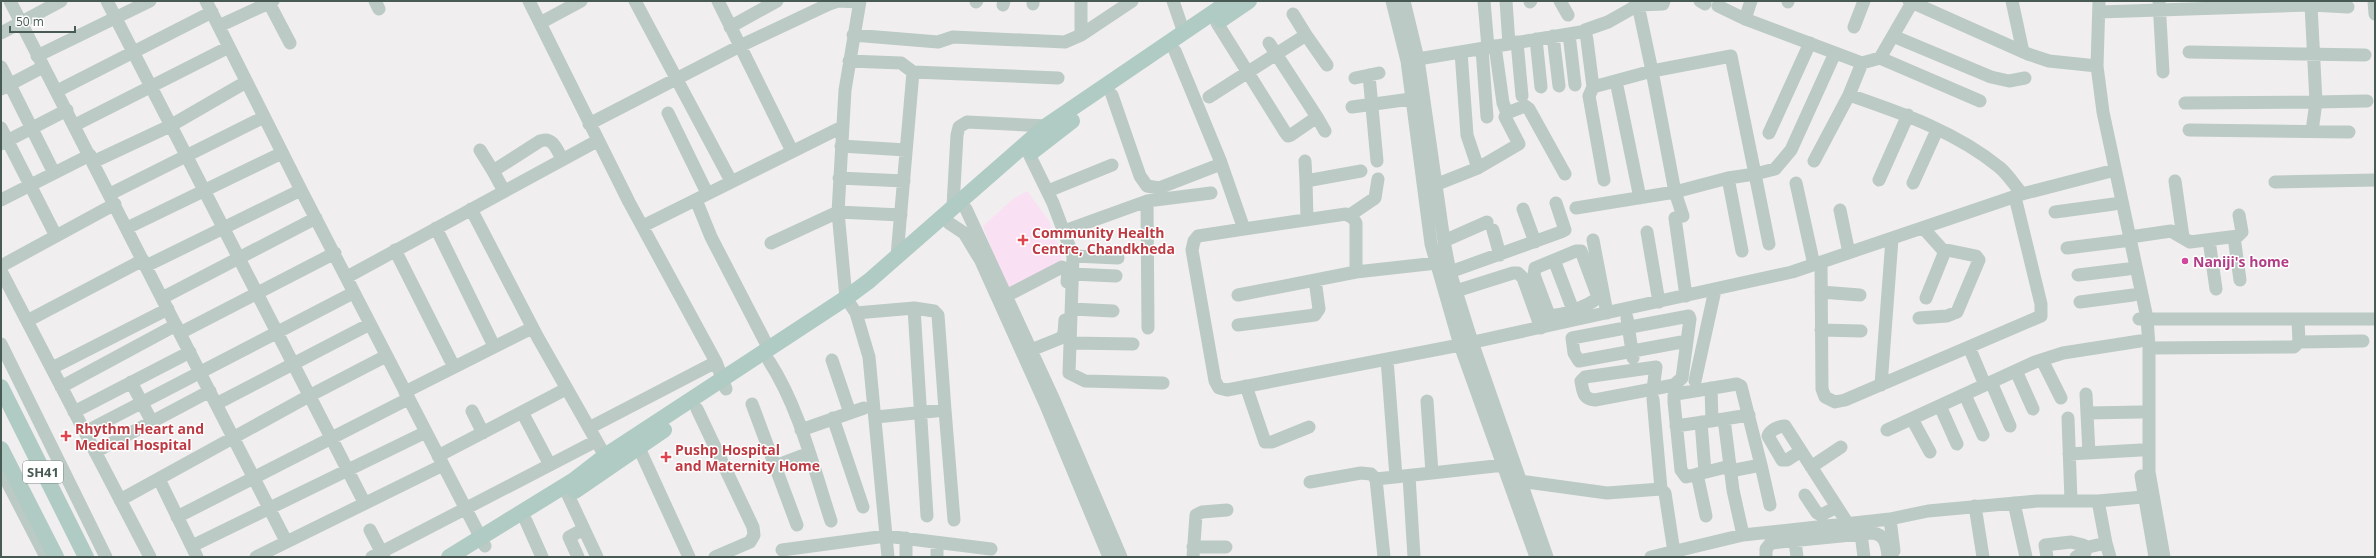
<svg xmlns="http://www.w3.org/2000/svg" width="2376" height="558" viewBox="0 0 2376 558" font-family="'Open Sans',sans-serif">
<rect width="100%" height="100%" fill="#f1eef0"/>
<path fill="#f9e0f2" d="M 1027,191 L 1049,221 L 1062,254 L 1058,274 L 1007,290 L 983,226 L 1013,199 Z"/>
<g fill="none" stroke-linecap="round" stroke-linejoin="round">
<path stroke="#bbcac4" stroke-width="13" d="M 10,1 L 286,541
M 107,1 L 364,502
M 206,1 L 301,190 L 485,546
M 375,1 L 379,9
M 529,1 L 629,202 L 716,362 L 726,389
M 635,1 L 731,181
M 718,1 L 792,151
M 860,1 L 845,90 L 838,212 L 846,298 L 856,313 L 869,357 L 888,557
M 1081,1 L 1081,35
M 1173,1 L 1184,33
M 1392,1 L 1407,61 L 1431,244 L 1460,345 L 1536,557
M 1404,1 L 1418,59 L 1444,241 L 1450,272 L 1472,342 L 1547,557
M 1484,1 L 1488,48
M 1506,1 L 1509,44
M 1560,1 L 1568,15
M 1635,1 L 1638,5 L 1652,71 L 1731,56 L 1755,174 L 1728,178
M 1700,1 L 1705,4
M 1909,1 L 2028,54 L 2049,61 L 2097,66
M 1913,1 L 1880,58 L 1862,63 L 1849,95 C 1901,113 1955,131 1999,167 C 2008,174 2015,186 2022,194
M 2012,1 L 2023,52
M 2099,1 L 2097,66 L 2103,112 L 2147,318 L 2149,346 L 2149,472 L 2164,557
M 2159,1 L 2163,72
M 2374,1 L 2375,14
M 976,2 L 977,1
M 1530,2 L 1531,1
M 1788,2 L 1788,1
M 269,3 L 290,43
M 1033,4 L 1033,1
M 1003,5 L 1004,1
M 1718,6 L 1745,19 L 1862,63
M 2099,12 L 2311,5 L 2311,1
M 1293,14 L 1306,35
M 1745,19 L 1751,1
M 540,23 L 581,1
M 1217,23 L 1285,132 L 1288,136 L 1291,135 L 1317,117 L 1269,43
M 219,26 L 273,1
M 730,27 L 777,1
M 1854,27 L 1864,1
M 1585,30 L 1608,22 L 1638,5 L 1663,4 L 1664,1
M 1,33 L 61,1
M 1569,34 L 1575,85
M 853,35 L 938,42 L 953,37 L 1065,42 L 1081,35 L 1132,1
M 1553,36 L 1559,86
M 1893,36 L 1991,77 L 2009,81 L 2025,78
M 1536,39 L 1541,87
M 1517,42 L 1522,96
M 1495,46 L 1503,103 L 1507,113
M 1482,49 L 1487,117
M 1175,51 L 1220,160 L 1244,229 L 1198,236 L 1194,241 L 1192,250 L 1215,381 L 1219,388 L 1227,390 L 1460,345 L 1792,272 L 2022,194 L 2115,170
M 1461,52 L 1467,135 L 1478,168
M 2189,52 L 2365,55
M 37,56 L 150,1
M 1880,58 L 1980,101
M 1418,59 L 1581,32 L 1586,35 L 1587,40 L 1593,87 L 1652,71 L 1675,192 L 1576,208
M 849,61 L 901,63 L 913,72
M 1,67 L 54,173
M 1369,75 L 1377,161
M 1355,78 L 1379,73
M 1616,81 L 1640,198
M 1593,87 L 1589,96 L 1604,180
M 1,89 L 43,67
M 57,91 L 212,12
M 1112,95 L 1140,176 L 1147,186 L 1159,188 L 1221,164
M 1209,97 L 1306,35 L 1327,65
M 2185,103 L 2316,102 L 2311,5 L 2348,7
M 1352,107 L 1411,99
M 668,113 L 707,193
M 1317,117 L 1325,131
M 589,124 L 740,46 L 829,4 L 838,1 L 859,2
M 75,125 L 229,47
M 1,128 L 56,236
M 2189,130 L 2349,132
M 2312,131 L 2316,102 L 2367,101
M 1769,133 L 1810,43
M 1,144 L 67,110
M 841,146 L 906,150
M 480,150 L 493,171
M 1029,154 L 1053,203 L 1073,256 L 1069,373 L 1085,381 L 1163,383
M 1305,161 L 1306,181
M 1814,161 L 1849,95
M 93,162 L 170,126 L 246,82
M 839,178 L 904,181
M 1879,180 L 1908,115
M 2175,181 L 2183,237
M 2275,182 L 2375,180
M 1796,183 L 1814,265
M 1913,183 L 1937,130
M 1435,185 L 1478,168 L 1519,144 L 1505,117 L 1507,113 L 1525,106 L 1529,109 L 1565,174
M 504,191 L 493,171 L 540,141 C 553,136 557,150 562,159
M 1048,191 L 1112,165
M 110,194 L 264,117
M 1,200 L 90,155
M 696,200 L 711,237 L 769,349
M 1147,201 L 1148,328
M 953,206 L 957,135 L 959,127 L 967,122 L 1046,126
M 471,209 L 537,336 L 605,456
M 966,209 L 1054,400 L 1121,557
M 1523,209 L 1535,242
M 1840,210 L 1849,253
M 2055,212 L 2114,204
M 1350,215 L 1375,198 L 1378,179
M 1683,216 L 1675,192 L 1728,178 L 1742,251
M 1675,218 L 1686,296
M 1307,220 L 1306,181 L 1361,171
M 949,223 L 964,233 L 981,261 L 1045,403 L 1109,557
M 643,226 L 842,127
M 127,228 L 282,153
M 436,228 L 494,346
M 1244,229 L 1346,214 L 1353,218 L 1356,223 L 1356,272 L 1437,263
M 1493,230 L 1500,255
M 1064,231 L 1147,201 L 1211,193
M 1647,232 L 1659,302
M 2130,237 L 2171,231 L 2190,242 L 2238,236 L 2242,232 L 2239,215
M 2234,237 L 2240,280
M 1593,240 L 1607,313
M 2209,240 L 2216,289
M 1444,241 L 1487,222
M 771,243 L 838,212 L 901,215
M 1769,244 L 1755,174 L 1775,169 L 1791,150 L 1835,53
M 2067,248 L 2123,241
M 395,250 L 454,367
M 1576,251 L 1581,251 L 1598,297 C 1592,305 1558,317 1549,315 L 1534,275 L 1535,268 Z
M 897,256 L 913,72 L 1058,78
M 1073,256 L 1118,258
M 1554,260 L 1576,318
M 1821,262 L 1822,389 L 1825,397 L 1835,402 L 1845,400 L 2041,316 L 2041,304 L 2015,197
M 1,266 L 115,204
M 146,266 L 301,190
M 1,271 L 150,557
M 1450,272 L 1561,232 L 1565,230 L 1556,203
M 1072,274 L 1116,276
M 2078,275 L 2128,269
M 347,277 L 597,141
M 1456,291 L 1513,273 L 1518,273 L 1523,278 L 1541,328
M 1821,292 L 1860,295
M 1238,295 L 1356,272
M 1006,296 L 1062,267 L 1068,270 L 1067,282
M 162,298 L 316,218
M 1926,298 L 1945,251
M 2080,302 L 2133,295
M 914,308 L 934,311 L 938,315 L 945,410
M 1072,309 L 1113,311
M 856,313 L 914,308 L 927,516
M 1627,318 L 1633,358
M 1919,318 L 1947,316 L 1957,312 L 1979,260 L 1976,256 L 1942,249 L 1924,229
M 2139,319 L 2375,319
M 27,321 L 143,260
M 1238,325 L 1315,315 L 1319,309 L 1315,280
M 1821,330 L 1861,331
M 180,333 L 335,253
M 2299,342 L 2363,341
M 1070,343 L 1133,344
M 1,344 L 106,557
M 1969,347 L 1985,385
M 2149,348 L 2294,347 L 2299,342 L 2298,320
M 1031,350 L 1061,338 L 1064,333 L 1065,320
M 1387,359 L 1396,477
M 832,360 L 850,413
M 2042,360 L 2061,398
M 769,361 C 799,407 814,469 831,521
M 52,368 L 168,309
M 2016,371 L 2033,409
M 1695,381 L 1715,290
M 131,382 L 152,422
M 1991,382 L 2010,426
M 1881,385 L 1892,239
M 1246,386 L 1265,442 L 1272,442 L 1309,427
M 61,387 L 176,325
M 1711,388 L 1712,421
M 1653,389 L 1656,367 L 1585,377 L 1581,381 C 1583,392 1583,399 1595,400 L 1674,385 L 1682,378 L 1690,319 L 1689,316 L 1572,338 L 1574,353 L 1579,361 L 1687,341
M 405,392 L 532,328
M 2086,394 L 2089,453
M 1965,395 L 1983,435
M 1653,399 L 1661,489
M 216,404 L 370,324
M 752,404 L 797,525
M 1940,406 L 1957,444
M 697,409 L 753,527 L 754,535 L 750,542 L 715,557
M 472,411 L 483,433
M 74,412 L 190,352
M 522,412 L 550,465
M 2087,413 L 2141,412
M 876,417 L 945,410 L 954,520
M 833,418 L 863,507
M 2068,418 L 2071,501
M 1724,419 L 1749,415
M 1912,419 L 1930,452
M 1701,422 L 1705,472
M 1676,426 L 1724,419 L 1733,490 L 1743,535
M 589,428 L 716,362
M 801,430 L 864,408
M 1887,430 L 2035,362 L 2063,353 L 2140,341
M 85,432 L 353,293
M 639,448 L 689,557
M 1801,451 L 1787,460 L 1782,460 L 1768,436 C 1770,430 1779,426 1785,426 L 1848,524
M 95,452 L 210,391
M 2069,454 L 2141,450
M 438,456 L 566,389
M 775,466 L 809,453
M 1730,466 L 1686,477 L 1681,470 L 1674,402 L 1674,396 L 1676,394 L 1737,384 L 1741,386 L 1761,465
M 1811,467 L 1841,447
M 1,470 L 46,557
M 1730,471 L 1761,465 L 1770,505
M 1432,473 L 1504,465
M 1697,474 L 1706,516
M 1409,476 L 1414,557
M 2141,476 L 2155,557
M 159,479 L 197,557
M 1519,481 L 1607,493 L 1661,489 L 1665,493 L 1674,552
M 1310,482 L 1361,473 L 1371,474 L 1376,479
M 568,495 L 597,557
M 1805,495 L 1817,513 L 1821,515 L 1837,507
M 120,500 L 309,396 L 386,356
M 2014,503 L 2026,557
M 1975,506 L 1983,557
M 177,517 L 408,399
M 1890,519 L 1894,551
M 526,521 L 542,557
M 370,530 L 384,557
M 1794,533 L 1797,557
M 1861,534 L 1864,557
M 937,543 L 937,557
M 2106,543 L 2110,557
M 192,546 L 426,432
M 1193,547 L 1226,547
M 2084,548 L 2106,543 L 2098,501
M 782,550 L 886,536 L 991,549
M 256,557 L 443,465
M 372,557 L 596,441
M 578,557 L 569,537 L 584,529
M 906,557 L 906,538
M 1193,557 L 1196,515 L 1202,512 L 1227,510
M 1384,557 L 1376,479 L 1432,473 L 1427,401
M 1651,557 L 1743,535 L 1890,519 L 1928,511 L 2038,501 L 2098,501 L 2143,497 L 2152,499
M 1766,557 L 1766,549 L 1771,543 L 1872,533 C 1885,534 1887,545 1888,557
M 2047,557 L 2045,545 L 2071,542 L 2083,545 L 2085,552 L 2076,557"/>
<path stroke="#b0cbc3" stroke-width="16" d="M 1221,20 L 1249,1
M 1032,152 L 1072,121
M 1,387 L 86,557
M 1,449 L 56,557
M 575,491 L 664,430
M 449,557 L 574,480 L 605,456 L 846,298 L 869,281 L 1046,126 L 1230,1"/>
</g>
<g fill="#e0444e" stroke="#fff" stroke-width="1.5">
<path d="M1021 234h4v4h4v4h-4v4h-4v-4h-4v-4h4z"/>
<path d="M64 430h4v4h4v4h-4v4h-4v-4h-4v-4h4z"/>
<path d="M664 451h4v4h4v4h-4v4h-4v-4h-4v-4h4z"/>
</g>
<circle fill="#d1479c" stroke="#fff" stroke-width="1.5" cx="2185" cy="261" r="4"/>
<g text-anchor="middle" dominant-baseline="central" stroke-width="3" stroke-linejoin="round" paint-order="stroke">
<rect fill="#fff" stroke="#7f8c87" stroke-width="1" x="23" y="461" width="40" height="22" rx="3"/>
<g font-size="13" font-weight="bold" fill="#485a54">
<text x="43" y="472">SH41</text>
</g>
<g font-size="14" font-weight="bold" fill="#be3a42" stroke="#fff" text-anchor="start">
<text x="1032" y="232">Community Health<tspan x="1032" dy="16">Centre, Chandkheda</tspan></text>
<text x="75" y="428">Rhythm Heart and<tspan x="75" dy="16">Medical Hospital</tspan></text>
<text x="675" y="449">Pushp Hospital<tspan x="675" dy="16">and Maternity Home</tspan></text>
</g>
<g font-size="14" font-weight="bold" fill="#b23c85" stroke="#fff" text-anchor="start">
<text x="2193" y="261">Naniji's home</text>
</g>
</g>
<rect width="2376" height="558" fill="none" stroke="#485a54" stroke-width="4"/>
<path d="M10 26v6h65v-6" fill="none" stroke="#485a54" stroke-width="2"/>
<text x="16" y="26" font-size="12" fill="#485a54" stroke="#ffffff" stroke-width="3" paint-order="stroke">50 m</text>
</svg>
